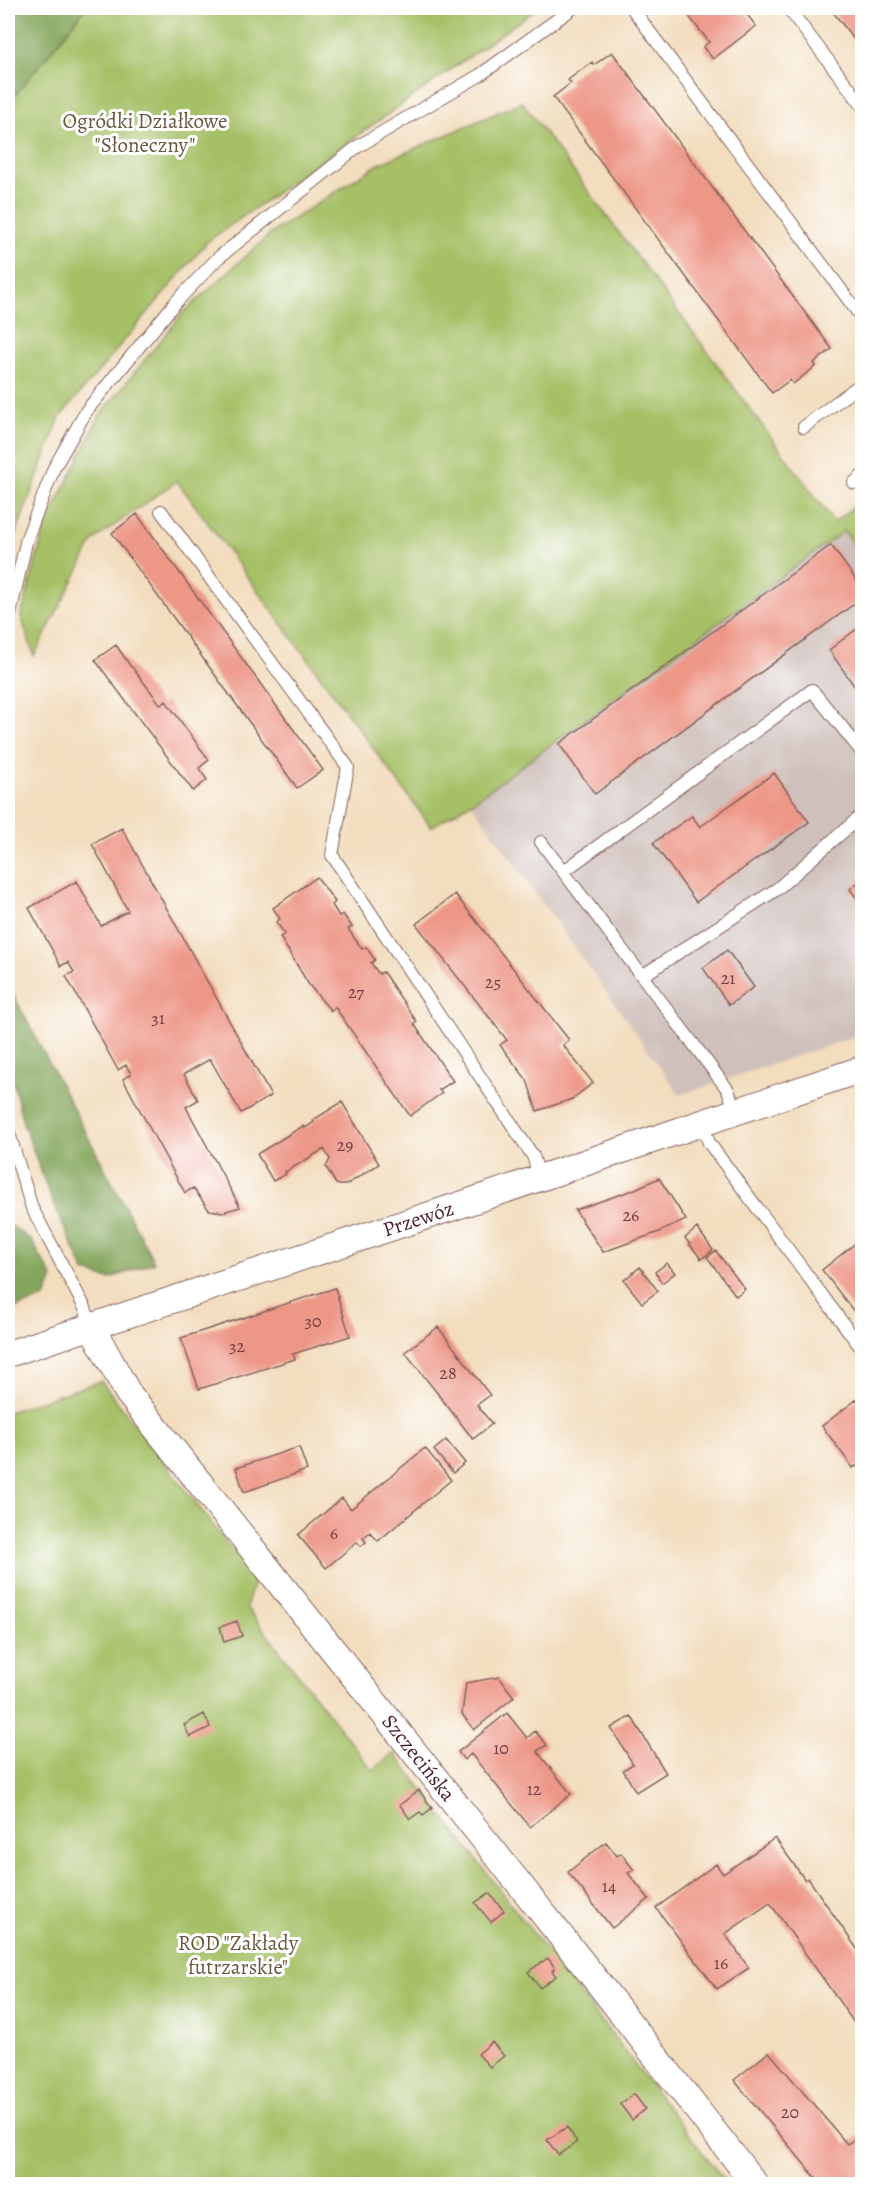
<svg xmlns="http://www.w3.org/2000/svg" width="870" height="2192" viewBox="0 0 870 2192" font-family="Alegreya,serif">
<rect width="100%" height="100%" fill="#fff"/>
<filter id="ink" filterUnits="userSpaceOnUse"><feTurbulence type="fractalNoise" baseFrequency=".0167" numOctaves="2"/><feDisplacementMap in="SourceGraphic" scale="12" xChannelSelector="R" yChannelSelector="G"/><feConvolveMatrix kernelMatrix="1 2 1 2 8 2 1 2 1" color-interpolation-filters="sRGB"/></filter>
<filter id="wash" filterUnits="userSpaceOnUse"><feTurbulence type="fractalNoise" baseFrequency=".008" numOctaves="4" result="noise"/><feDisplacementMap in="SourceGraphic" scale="24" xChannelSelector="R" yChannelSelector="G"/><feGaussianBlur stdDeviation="1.35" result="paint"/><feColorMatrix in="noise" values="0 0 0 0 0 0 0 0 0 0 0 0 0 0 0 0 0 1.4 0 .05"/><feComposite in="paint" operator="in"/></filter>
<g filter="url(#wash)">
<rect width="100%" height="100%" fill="#f2ddbe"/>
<path fill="#cfc0bb" d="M 844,530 L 862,556 L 862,1034 L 680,1095 L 471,803 Z"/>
<path fill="#a6c066" stroke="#787048" stroke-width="1.5" d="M 86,8 L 538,8 L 207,242 L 60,417 L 8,554 L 8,104 Z
M 522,102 L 834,522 L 862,500 L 862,556 L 844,531 L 471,803 L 431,827 L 177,481 L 94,540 L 34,656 L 21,616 L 45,527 L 100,415 L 183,313 L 270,234 L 377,165 Z
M 101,1381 L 255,1579 L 246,1607 L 372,1770 L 394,1753 L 727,2184 L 8,2184 L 8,1412 Z"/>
<path fill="#84a65b" stroke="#676243" stroke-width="1.5" d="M 19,8 L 86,8 L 8,104 L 8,21 Z
M 8,985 L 154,1262 L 109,1279 L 85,1272 L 52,1201 L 23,1123 L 8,1059 Z
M 12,1226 L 31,1240 L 53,1278 L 45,1298 L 8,1311 L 8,1227 Z"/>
<g id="blocks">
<path fill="#ed9787" d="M 687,8 L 742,8 L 756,26 L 713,59 L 703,47 L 709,42 L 684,10 Z
M 830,8 L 862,8 L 862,50 Z
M 612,52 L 832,349 L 814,363 L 816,366 L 793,384 L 790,380 L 772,393 L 553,97 L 571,83 L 568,80 L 592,62 L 594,65 Z
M 137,514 L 323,770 L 297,788 L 112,533 Z
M 831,545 L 862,588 L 862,598 L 595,794 L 559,744 Z
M 862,625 L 862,697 L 829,650 Z
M 116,645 L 131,667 L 132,667 L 161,705 L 166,701 L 209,760 L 199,768 L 207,780 L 193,791 L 95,660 Z
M 774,773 L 809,822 L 696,902 L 653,843 L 692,816 L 700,827 Z
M 122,828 L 271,1096 L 241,1113 L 210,1059 L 184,1074 L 198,1100 L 186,1107 L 240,1207 L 223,1212 L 209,1210 L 193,1188 L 185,1193 L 123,1079 L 131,1074 L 126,1065 L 118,1070 L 66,976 L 74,972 L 68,962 L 61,966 L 29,908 L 77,881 L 101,926 L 128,911 L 92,844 Z
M 317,877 L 335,902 L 332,905 L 339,916 L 343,914 L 352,927 L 348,929 L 362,949 L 366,947 L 375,960 L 371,963 L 379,974 L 383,972 L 417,1022 L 414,1024 L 453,1081 L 439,1090 L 442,1093 L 410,1116 L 335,1007 L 331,1011 L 309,985 L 280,937 L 285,934 L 276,922 L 280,919 L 273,908 Z
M 862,879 L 862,905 L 850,889 Z
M 455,894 L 569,1040 L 563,1045 L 593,1083 L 572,1099 L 537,1111 L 527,1080 L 500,1045 L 507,1040 L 416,924 Z
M 727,950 L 754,987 L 729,1005 L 703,968 Z
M 342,1102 L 379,1164 L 346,1185 L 340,1185 L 336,1184 L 326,1167 L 330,1159 L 324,1149 L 285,1172 L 286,1174 L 273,1181 L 257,1154 L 303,1126 L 305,1128 L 314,1122 L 313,1120 Z
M 659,1178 L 686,1220 L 659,1232 L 603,1252 L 575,1210 L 633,1190 Z
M 697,1228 L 713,1250 L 701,1259 L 685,1238 Z
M 862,1238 L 862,1322 L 822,1270 Z
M 716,1251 L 745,1289 L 736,1296 L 707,1257 Z
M 667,1263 L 675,1273 L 662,1283 L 655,1272 Z
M 640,1267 L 658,1291 L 642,1303 L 624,1280 Z
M 335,1288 L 350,1336 L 293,1354 L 295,1359 L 199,1389 L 181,1338 Z
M 438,1327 L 490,1395 L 477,1405 L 492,1424 L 473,1439 L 405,1352 Z
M 857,1399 L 862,1406 L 862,1469 L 855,1466 L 853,1468 L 822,1426 Z
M 446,1440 L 465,1463 L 453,1473 L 434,1450 Z
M 299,1447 L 307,1470 L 244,1492 L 236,1468 Z
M 425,1448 L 451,1480 L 378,1541 L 370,1532 L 363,1538 L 366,1542 L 361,1546 L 357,1542 L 326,1568 L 298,1535 L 342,1498 L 351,1509 Z
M 237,1621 L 242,1636 L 224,1642 L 220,1627 Z
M 499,1677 L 514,1697 L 474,1730 L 462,1714 L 466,1683 Z
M 507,1713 L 527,1738 L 535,1731 L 547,1745 L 537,1751 L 571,1794 L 530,1827 L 471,1754 L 464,1760 L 458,1752 Z
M 204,1714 L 210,1727 L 190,1737 L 184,1725 Z
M 631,1716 L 666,1773 L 636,1792 L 623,1770 L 633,1764 L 611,1728 Z
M 419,1790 L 432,1808 L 423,1815 L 420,1812 L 410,1819 L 400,1805 Z
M 775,1838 L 805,1880 L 808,1878 L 862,1956 L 862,2023 L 857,2027 L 770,1903 L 725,1934 L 749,1968 L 717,1989 L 656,1908 L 716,1864 L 723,1874 Z
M 606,1842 L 617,1856 L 621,1853 L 634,1870 L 628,1873 L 649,1899 L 612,1928 L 568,1872 Z
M 489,1893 L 504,1911 L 491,1922 L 475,1903 Z
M 548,1958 L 555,1968 L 552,1971 L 556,1976 L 540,1988 L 528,1972 Z
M 492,2042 L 504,2056 L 490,2067 L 478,2054 Z
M 769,2052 L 847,2144 L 862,2134 L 862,2184 L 821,2184 L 734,2080 Z
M 634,2094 L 645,2109 L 632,2120 L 620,2104 Z
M 567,2127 L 577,2142 L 558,2155 L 547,2140 Z"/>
</g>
</g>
<g filter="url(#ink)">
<use href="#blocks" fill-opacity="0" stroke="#85625e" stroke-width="1.5"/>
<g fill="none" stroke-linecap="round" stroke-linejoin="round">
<g stroke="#85625e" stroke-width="14">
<path id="lane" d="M 632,8 L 862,318
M 788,8 L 862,105
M 804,427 L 862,383
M 854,483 L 862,476
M 161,511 L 348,767 L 332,855 L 533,1156 L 540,1178
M 8,623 L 27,538 L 54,468 L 87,410 L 175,303 L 218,258 L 357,147 L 480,75 L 573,8
M 541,842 L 728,1090 L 736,1112
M 564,871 L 812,690 L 862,752
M 642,976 L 777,889 L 862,815
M 702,1123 L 709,1143 L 862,1349
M 8,1130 L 32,1208 L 85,1308 L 91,1326"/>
</g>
<g stroke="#85625e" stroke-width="28">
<g id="street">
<path id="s1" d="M 91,1326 L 128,1393 L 596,1980 L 755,2184"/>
<path id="s2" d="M 8,1354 L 460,1205 L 862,1069"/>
</g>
</g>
<use href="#lane" stroke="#fff" stroke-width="12"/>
<use href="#street" stroke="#fff" stroke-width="26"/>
</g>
</g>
<g text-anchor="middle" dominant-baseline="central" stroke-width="6" stroke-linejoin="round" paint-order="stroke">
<g font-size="18" fill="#733d42">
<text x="728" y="978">21</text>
<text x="493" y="982">25</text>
<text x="356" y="992">27</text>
<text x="158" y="1018">31</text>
<text x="345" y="1145">29</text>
<text x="631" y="1215">26</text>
<text x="313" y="1321">30</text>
<text x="237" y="1346">32</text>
<text x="448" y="1373">28</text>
<text x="334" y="1533">6</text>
<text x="501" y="1748">10</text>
<text x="534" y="1789">12</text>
<text x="609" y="1886">14</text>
<text x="721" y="1963">16</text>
<text x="790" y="2112">20</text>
</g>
<g font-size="21" fill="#6a5740" stroke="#fff">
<text x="145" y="121">Ogródki Działkowe<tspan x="145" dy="24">"Słoneczny"</tspan></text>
<text x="238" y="1943">ROD "Zakłady<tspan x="238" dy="24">futrzarskie"</tspan></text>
</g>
<g font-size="21" fill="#4a1f2b" stroke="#fff">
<text stroke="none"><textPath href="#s2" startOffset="432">Przewóz</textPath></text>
<text stroke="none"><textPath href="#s1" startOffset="543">Szczecińska</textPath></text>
</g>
</g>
<rect width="870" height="2192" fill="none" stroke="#fff" stroke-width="30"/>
</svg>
